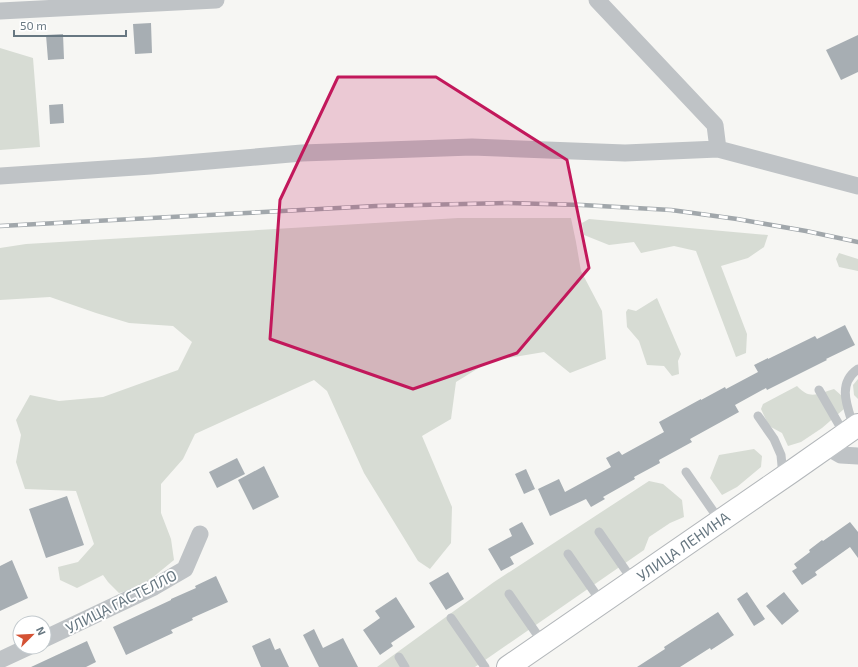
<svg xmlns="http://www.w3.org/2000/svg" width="858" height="667" viewBox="0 0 858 667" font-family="'Exo 2',sans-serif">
<rect width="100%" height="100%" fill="#f6f6f3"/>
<path fill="#d7dcd4" d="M 0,48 L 33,58 L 40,147 L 0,150 Z
M 458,218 L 571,218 L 576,242 L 581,271 L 602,311 L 606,359 L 570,373 L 544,352 L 490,361 L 456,382 L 451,419 L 422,436 L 452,507 L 451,543 L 430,569 L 418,561 L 364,473 L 327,391 L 314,380 L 195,434 L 183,459 L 161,484 L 161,513 L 171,539 L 174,560 L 141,587 L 119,593 L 108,582 L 103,575 L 77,588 L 60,580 L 58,567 L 78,562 L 94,544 L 76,491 L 25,489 L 16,462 L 21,435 L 16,420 L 30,395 L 59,401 L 103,397 L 178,370 L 192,342 L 173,326 L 129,323 L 96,313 L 50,297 L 0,300 L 0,248 L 26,244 Z
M 589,219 L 768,235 L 764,247 L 748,258 L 721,266 L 747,334 L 746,353 L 736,357 L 696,251 L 674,246 L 641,253 L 634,242 L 609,245 L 584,235 L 582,223 Z
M 839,253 L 858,259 L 858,271 L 839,267 L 836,259 Z
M 657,298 L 681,354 L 678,361 L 679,374 L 672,376 L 664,366 L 647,365 L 639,341 L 627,327 L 626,312 L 628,309 L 636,311 Z
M 858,379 L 858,399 L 854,395 L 853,385 Z
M 797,386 C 810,400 817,394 834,389 L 842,396 L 844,409 L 822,428 L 801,442 L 788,446 L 782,433 L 769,426 L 761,409 L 763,404 Z
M 754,449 L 762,456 L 761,467 L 737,487 L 722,495 L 710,478 L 719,455 Z
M 649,481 L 663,484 L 682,500 L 684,517 L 670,523 L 649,537 L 644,550 L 475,667 L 377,667 L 494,582 Z"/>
<path fill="#a7aeb3" d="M 151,23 L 152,53 L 135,54 L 133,24 Z
M 63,34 L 64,59 L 48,60 L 46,35 Z
M 858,35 L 858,72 L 841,80 L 826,50 Z
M 63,104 L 64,123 L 50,124 L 49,105 Z
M 845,325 L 855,345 L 826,359 L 827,360 L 767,390 L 766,388 L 735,405 L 739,412 L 690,439 L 692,442 L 659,460 L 660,463 L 634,477 L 635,479 L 603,497 L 605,499 L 591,507 L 586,499 L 550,516 L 538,489 L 559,479 L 565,492 L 611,467 L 606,458 L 619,451 L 622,455 L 664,432 L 659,422 L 701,399 L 701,400 L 725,387 L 726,389 L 758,372 L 754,365 L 768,358 L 768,359 L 815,336 L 817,339 Z
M 237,458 L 245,474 L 217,488 L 209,472 Z
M 264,466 L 279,497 L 253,510 L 238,480 Z
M 526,469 L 535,489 L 524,494 L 515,474 Z
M 67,496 L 84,545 L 46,558 L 29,509 Z
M 522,522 L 534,544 L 510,557 L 514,564 L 501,571 L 488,549 L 512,536 L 509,529 Z
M 850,522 L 858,532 L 858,558 L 850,547 L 815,572 L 817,575 L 802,585 L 792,571 L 797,568 L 794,564 L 810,552 L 809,550 L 822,540 L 823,541 Z
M 12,560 L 28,598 L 0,611 L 0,566 Z
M 448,572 L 464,599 L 446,610 L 429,583 Z
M 216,576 L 228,602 L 192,618 L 193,620 L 171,630 L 173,633 L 126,655 L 113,627 L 171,600 L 171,599 L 196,588 L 195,586 Z
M 747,592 L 765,619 L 754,626 L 737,599 Z
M 784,592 L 799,611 L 782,625 L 766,606 Z
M 396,597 L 415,627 L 391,643 L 393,646 L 380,655 L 363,630 L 380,618 L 375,611 Z
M 718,612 L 734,635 L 711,650 L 710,648 L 680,667 L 637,667 L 665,649 L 664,647 Z
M 314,629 L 323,648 L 343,638 L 358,667 L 319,667 L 303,635 Z
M 270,638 L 275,650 L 280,648 L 289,667 L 261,667 L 252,646 Z
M 87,641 L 96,662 L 86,667 L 31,667 Z"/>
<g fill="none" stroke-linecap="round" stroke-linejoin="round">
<g stroke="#b3b7ba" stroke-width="24">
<path id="primary" d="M 508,667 L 791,472 L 858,425"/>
</g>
<path stroke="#bfc3c6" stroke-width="9" d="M 819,390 L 845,435
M 758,416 L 774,439 L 781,455 L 783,476
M 854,428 C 848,408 836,384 858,369
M 686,472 L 720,521
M 599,532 L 633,581
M 568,554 L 602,603
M 509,594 L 543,643
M 451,618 L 485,667
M 399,657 L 405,667"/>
<path stroke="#bfc3c6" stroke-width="17" d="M 597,0 L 715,125 L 718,149 L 858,186
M 0,11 L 216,0
M 0,176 L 151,166 L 302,153 L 472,147 L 625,153 L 718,149
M 827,447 L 841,455 L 858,456
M 44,639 L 154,587 L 185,569 L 200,534
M 0,660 L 28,647"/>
<use href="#primary" stroke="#fff" stroke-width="22"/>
<g stroke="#a1a7ab" stroke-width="4.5">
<path id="rail" d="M 0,226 L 376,206 L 507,203 L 582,205 L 671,210 L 737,219 L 806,231 L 858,242"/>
</g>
<use href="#rail" stroke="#fff" stroke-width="3" stroke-dasharray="9" stroke-linecap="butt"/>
</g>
<path fill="#c2185b" fill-opacity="0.2" stroke="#c2185b" stroke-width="3" stroke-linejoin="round" d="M 338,77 L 436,77 L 567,160 L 589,268 L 517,353 L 413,389 L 270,339 L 280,200 Z"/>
<g text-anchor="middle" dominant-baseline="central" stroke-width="4" stroke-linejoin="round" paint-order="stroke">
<g font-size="15" fill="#677781" stroke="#fff">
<text transform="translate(683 546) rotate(-35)">УЛИЦА ЛЕНИНА</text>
<text transform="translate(121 601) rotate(-27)">УЛИЦА ГАСТЕЛЛО</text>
</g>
</g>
<g transform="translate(32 635) rotate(66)"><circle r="19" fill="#ffffff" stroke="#c2c9cd"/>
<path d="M0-3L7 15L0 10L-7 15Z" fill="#d45234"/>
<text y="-6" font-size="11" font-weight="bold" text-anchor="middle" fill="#677781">N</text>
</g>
<path d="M14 30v6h112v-6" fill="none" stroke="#677781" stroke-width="2"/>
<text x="20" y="30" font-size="12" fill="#677781" stroke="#ffffff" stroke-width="3" paint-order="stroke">50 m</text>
</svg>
